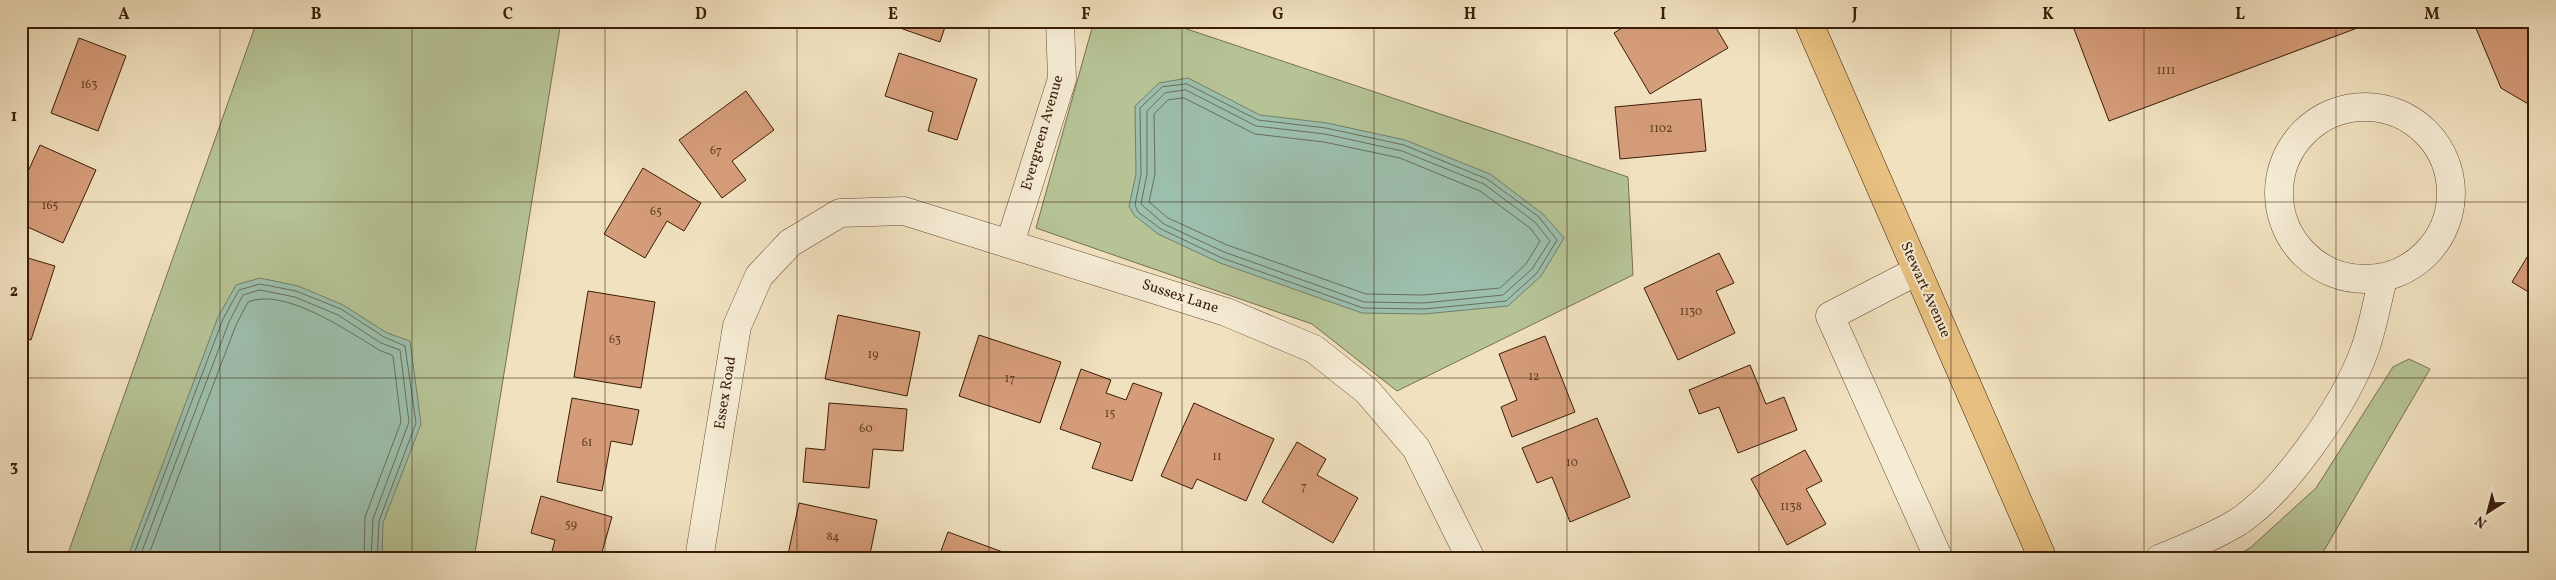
<svg xmlns="http://www.w3.org/2000/svg" width="2556" height="580" viewBox="0 0 2556 580" font-family="Vollkorn,serif">
<rect width="100%" height="100%" fill="#f1e1bf"/>
<filter id="stains"><feTurbulence type="fractalNoise" baseFrequency=".004" numOctaves="4"/><feColorMatrix values="0 0 0 0 .2 0 0 0 0 .09 0 0 0 0 .02 0 0 0 .5 -.17"/></filter>
<radialGradient id="worn" r=".72"><stop offset=".6" stop-color="#630" stop-opacity="0"/><stop offset="1" stop-color="#630" stop-opacity=".3"/></radialGradient>
<path fill="#b6c395" stroke="#78704e" d="M 257,21 L 561,21 L 474,559 L 66,559 Z
M 1094,21 L 1163,21 L 1628,177 L 1633,275 L 1397,391 L 1312,324 L 1036,228 Z
M 2409,359 L 2430,369 L 2319,559 L 2230,559 L 2250,548 L 2316,488 L 2393,367 Z"/>
<path fill="#9cbeac" stroke="#747e6a" d="M 1188,78 L 1260,115 L 1327,123 L 1405,140 L 1490,174 L 1543,214 L 1564,238 L 1541,276 L 1508,306 L 1424,314 L 1362,313 L 1220,263 L 1158,234 L 1134,215 L 1129,206 L 1136,174 L 1135,106 L 1159,83 Z
M 260,278 L 298,286 L 343,305 L 387,333 L 410,341 L 421,424 L 383,523 L 382,559 L 127,559 L 218,317 L 236,285 Z"/>
<g fill="none" stroke-linecap="round" stroke-linejoin="round">
<path stroke="#6a6e5a" stroke-width="1" d="M 1187,84 L 1258,120 L 1326,128 L 1404,145 L 1487,179 L 1539,217 L 1557,240 L 1537,273 L 1506,301 L 1424,309 L 1363,308 L 1222,258 L 1161,229 L 1138,212 L 1135,205 L 1141,174 L 1140,108 L 1162,87 Z
M 1186,90 L 1256,126 L 1325,134 L 1402,151 L 1484,184 L 1535,222 L 1550,241 L 1532,269 L 1503,295 L 1424,303 L 1364,302 L 1224,252 L 1164,224 L 1141,204 L 1147,174 L 1147,111 L 1165,93 Z
M 1184,98 L 1255,134 L 1324,142 L 1400,158 L 1480,191 L 1530,228 L 1540,241 L 1526,264 L 1500,288 L 1423,295 L 1366,294 L 1227,245 L 1168,218 L 1149,202 L 1155,174 L 1154,114 L 1168,100 Z
M 132,559 L 223,319 L 239,290 L 260,284 L 296,291 L 341,309 L 384,337 L 405,346 L 416,423 L 379,521 L 377,559
M 139,559 L 229,322 L 243,295 L 260,290 L 295,297 L 338,315 L 381,343 L 400,350 L 409,422 L 373,519 L 371,559
M 147,559 L 236,325 L 248,302 C 284,287 346,330 376,348 C 381,352 388,353 393,356 L 401,422 L 365,517 L 364,559"/>
</g>
<path fill="#d59c79" stroke="#391d08" d="M 880,21 L 947,21 L 940,42 Z
M 1633,21 L 1712,21 L 1728,48 L 1650,94 L 1614,33 Z
M 2071,21 L 2376,21 L 2109,121 Z
M 2473,21 L 2535,21 L 2535,108 L 2501,88 Z
M 79,38 L 126,56 L 98,131 L 51,113 Z
M 899,53 L 977,79 L 957,140 L 928,131 L 933,112 L 885,96 Z
M 746,91 L 774,130 L 732,161 L 746,180 L 722,198 L 679,140 Z
M 1701,99 L 1706,151 L 1620,159 L 1615,107 Z
M 40,145 L 96,170 L 63,243 L 21,224 L 21,187 Z
M 643,168 L 701,203 L 684,231 L 667,221 L 645,258 L 604,234 Z
M 2535,244 L 2535,296 L 2512,282 Z
M 1719,253 L 1734,283 L 1716,291 L 1735,333 L 1678,360 L 1644,288 Z
M 21,256 L 55,266 L 31,340 L 21,337 Z
M 588,291 L 655,302 L 641,388 L 574,377 Z
M 838,315 L 920,332 L 907,396 L 825,379 Z
M 979,335 L 1061,362 L 1040,423 L 959,396 Z
M 1545,336 L 1575,412 L 1512,437 L 1501,407 L 1517,400 L 1499,354 Z
M 1750,365 L 1766,404 L 1784,397 L 1797,430 L 1738,453 L 1719,407 L 1699,414 L 1689,390 Z
M 1081,369 L 1111,380 L 1106,393 L 1126,400 L 1133,383 L 1162,393 L 1132,481 L 1092,468 L 1101,443 L 1060,429 Z
M 572,398 L 639,410 L 632,445 L 611,441 L 602,491 L 557,482 Z
M 829,403 L 907,409 L 903,451 L 873,449 L 869,488 L 803,482 L 806,448 L 825,450 Z
M 1194,403 L 1274,439 L 1246,501 L 1197,479 L 1192,489 L 1161,476 Z
M 1597,418 L 1630,497 L 1570,522 L 1552,477 L 1537,483 L 1522,448 Z
M 1297,442 L 1326,459 L 1317,475 L 1358,498 L 1333,543 L 1262,502 Z
M 1805,450 L 1822,481 L 1806,489 L 1826,524 L 1787,545 L 1751,479 Z
M 541,496 L 612,517 L 600,559 L 550,559 L 555,540 L 531,533 Z
M 799,503 L 877,520 L 869,559 L 843,559 L 822,554 L 821,559 L 787,559 Z
M 948,532 L 1022,559 L 938,559 Z"/>
<g fill="none" stroke-linecap="round" stroke-linejoin="round">
<g stroke="#674e36" stroke-width="29">
<path id="minor" d="M2279 193a86 86 0 1 1 172 0a86 86 0 1 1-172 0Z
M 1010,243 L 1062,79 L 1060,21
M 1917,271 L 1830,316 L 1939,559
M 699,559 L 737,326 L 759,276 L 790,243 L 840,213 L 904,211 L 1226,312 L 1314,349 L 1367,391 L 1416,448 L 1471,559
M 2159,559 C 2185,548 2214,537 2238,522 C 2286,490 2346,403 2365,349 C 2373,326 2377,302 2383,279"/>
</g>
<g stroke="#391d08" stroke-width="29">
<path id="major" d="M 1808,21 L 2043,559"/>
</g>
<use href="#minor" stroke="#f6ecd5" stroke-width="28"/>
<use href="#major" stroke="#e8c080" stroke-width="28"/>
</g>
<path fill="none" stroke="#391d08" stroke-width="1" stroke-opacity="0.55" d="M 220,21 L 220,559M 412,21 L 412,559M 605,21 L 605,559M 797,21 L 797,559M 989,21 L 989,559M 1182,21 L 1182,559M 1374,21 L 1374,559M 1567,21 L 1567,559M 1759,21 L 1759,559M 1951,21 L 1951,559M 2144,21 L 2144,559M 2336,21 L 2336,559M 21,202 L 2535,202M 21,378 L 2535,378"/>
<g text-anchor="middle" dominant-baseline="central" stroke-width="4" stroke-linejoin="round" paint-order="stroke">
<g font-size="12" fill="#603d24">
<text x="2166" y="71">1111</text>
<text x="89" y="85">163</text>
<text x="1661" y="129">1102</text>
<text x="716" y="151">67</text>
<text x="50" y="206">165</text>
<text x="656" y="212">65</text>
<text x="1691" y="312">1130</text>
<text x="615" y="340">63</text>
<text x="873" y="355">19</text>
<text x="1534" y="377">12</text>
<text x="1010" y="379">17</text>
<text x="1110" y="414">15</text>
<text x="866" y="429">60</text>
<text x="587" y="443">61</text>
<text x="1217" y="457">11</text>
<text x="1572" y="463">10</text>
<text x="1304" y="487">7</text>
<text x="1791" y="507">1138</text>
<text x="571" y="525">59</text>
<text x="833" y="537">84</text>
</g>
<g font-size="15" fill="#391d08" stroke="#f6ecd5">
<text transform="translate(1043 133) rotate(-74)">Evergreen Avenue</text>
<text transform="translate(1925 290) rotate(66)">Stewart Avenue</text>
<text transform="translate(1180 297) rotate(18)">Sussex Lane</text>
<text transform="translate(726 393) rotate(-81)">Essex Road</text>
</g>
</g>
<rect width="2556" height="580" fill="none" stroke="#f1e1bf" stroke-width="55"/>
<g transform="translate(2488 512) rotate(216)" stroke="#f6ecd5" stroke-width="4" paint-order="stroke">
<path d="M0-4L9 19L0 12L-9 19Z" fill="#391d08"/>
<text y="-8" font-size="14" font-weight="bold" text-anchor="middle" fill="#391d08">N</text>
</g>
<rect x="28" y="28" width="2500" height="524" fill="none" stroke="#391d08" stroke-width="2"/>
<g font-size="16" text-anchor="middle" font-weight="bold" fill="#391d08">
<text x="124" y="19">A</text>
<text x="316" y="19">B</text>
<text x="508" y="19">C</text>
<text x="701" y="19">D</text>
<text x="893" y="19">E</text>
<text x="1086" y="19">F</text>
<text x="1278" y="19">G</text>
<text x="1470" y="19">H</text>
<text x="1663" y="19">I</text>
<text x="1855" y="19">J</text>
<text x="2048" y="19">K</text>
<text x="2240" y="19">L</text>
<text x="2432" y="19">M</text>
<text x="14" y="121">1</text>
<text x="14" y="296">2</text>
<text x="14" y="471">3</text>
</g>
<rect width="100%" height="100%" filter="url(#stains)"/>
<rect width="100%" height="100%" fill="url(#worn)"/>
</svg>
